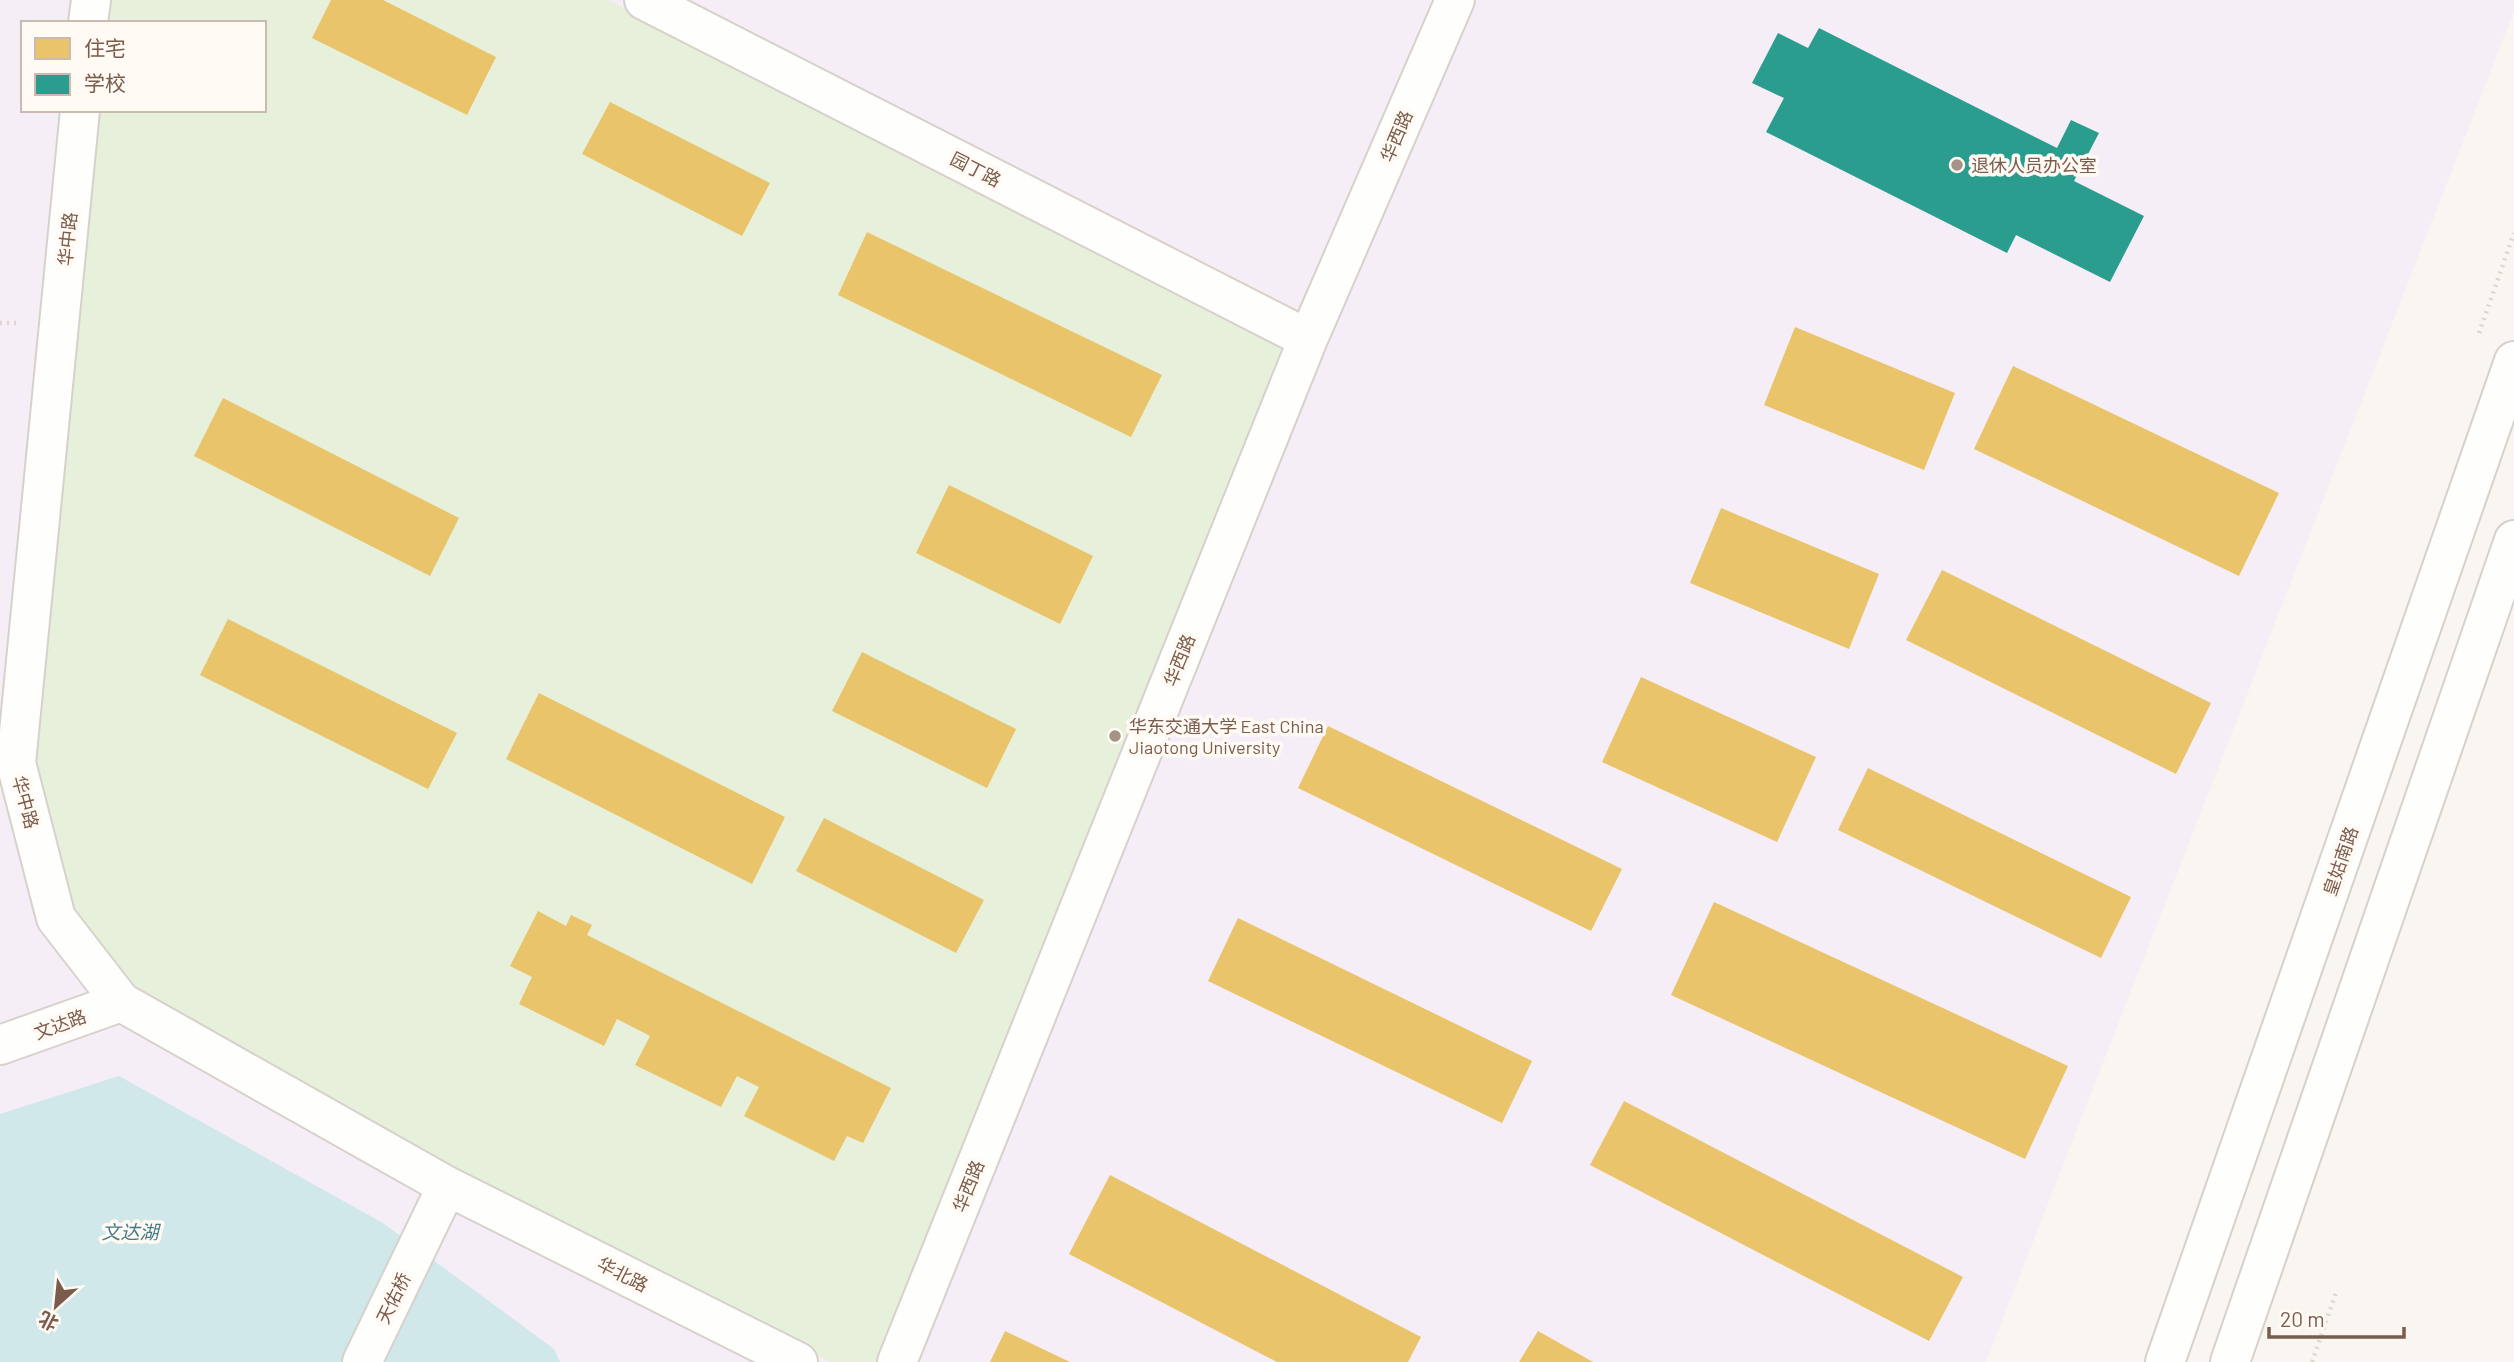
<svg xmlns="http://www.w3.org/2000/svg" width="2514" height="1362" viewBox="0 0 2514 1362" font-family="Barlow,'Noto Sans SC',sans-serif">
<rect width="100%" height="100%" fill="#f9f5f0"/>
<path fill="#f6eef6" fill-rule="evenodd" d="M 0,0 L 2514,0 L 2514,12 L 1986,1362 L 0,1362 ZM 23,23 L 264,23 L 264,110 L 23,110 Z"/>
<path fill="#e7f0db" d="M 112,0 L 608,0 L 1301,341 L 886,1362 L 829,1362 L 451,1175 L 130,994 L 66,910 L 28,761 L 100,110 L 264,110 L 264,23 L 110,23 Z"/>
<path fill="#d0e8ea" d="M 119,1076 L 383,1223 L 554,1349 L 560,1362 L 0,1362 L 0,1114 Z"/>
<path fill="#e9c46a" d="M 331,0 L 383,0 L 496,57 L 467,115 L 312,38 Z
M 610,102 L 770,183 L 742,236 L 582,154 Z
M 867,232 L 1162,375 L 1131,437 L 838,295 Z
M 1795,327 L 1955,393 L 1924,470 L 1764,405 Z
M 2013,366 L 2279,493 L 2239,576 L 1974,449 Z
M 223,398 L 459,518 L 430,576 L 194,456 Z
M 949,485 L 1093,556 L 1060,624 L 916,553 Z
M 1721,508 L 1879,574 L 1849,649 L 1690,583 Z
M 1942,570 L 2211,703 L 2176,774 L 1906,640 Z
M 228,619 L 457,733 L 428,789 L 200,675 Z
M 862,652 L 1016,729 L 987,788 L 832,711 Z
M 1641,677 L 1816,757 L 1777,842 L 1602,762 Z
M 539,693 L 785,817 L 752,884 L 506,759 Z
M 1328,726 L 1622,869 L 1591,931 L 1298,788 Z
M 1868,768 L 2131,897 L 2101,958 L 1838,830 Z
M 824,818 L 984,900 L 956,953 L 796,871 Z
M 1714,902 L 2068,1066 L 2025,1159 L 1671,995 Z
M 538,911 L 566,926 L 571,915 L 592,925 L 587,935 L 891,1088 L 863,1143 L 847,1136 L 834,1161 L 744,1116 L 759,1087 L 737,1076 L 721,1107 L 635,1065 L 650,1036 L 617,1019 L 604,1046 L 519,1004 L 532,977 L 510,966 Z
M 1238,918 L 1532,1061 L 1502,1123 L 1208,981 Z
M 1624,1101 L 1963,1277 L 1929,1341 L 1590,1165 Z
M 1110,1175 L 1421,1337 L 1408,1362 L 1277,1362 L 1069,1254 Z
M 1005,1331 L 1070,1362 L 990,1362 Z
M 1538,1331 L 1593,1362 L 1519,1362 Z"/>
<path fill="#2a9d8f" d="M 1819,28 L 2057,148 L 2071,120 L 2099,133 L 2074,181 L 2144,216 L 2110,282 L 2016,235 L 2007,253 L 1766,132 L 1784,98 L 1752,83 L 1778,33 L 1808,48 Z"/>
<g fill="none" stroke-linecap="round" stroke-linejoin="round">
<g stroke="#d7d1cb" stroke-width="42">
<path id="minor" d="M 644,0 L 1308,339
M 88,23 L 91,0
M 80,110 L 16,763 L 56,918 L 121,1002 L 447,1186 L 362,1362
M 0,1045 L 121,1002
M 447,1186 L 798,1362
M 897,1362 L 1308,339 L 1455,0
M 2165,1362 L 2514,361
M 2230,1362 L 2514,540"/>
</g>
<path stroke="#dcd5d0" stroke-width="4.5" stroke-dasharray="2 5" stroke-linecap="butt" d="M 0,323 L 17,323
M 2479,333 L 2514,233
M 2312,1362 L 2336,1293"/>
<use href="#minor" stroke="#fefefd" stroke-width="38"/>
</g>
<g fill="#a69286" stroke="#fffaf3" stroke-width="2.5">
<circle cx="1957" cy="165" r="7"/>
<circle cx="1115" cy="736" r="7"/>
</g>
<g text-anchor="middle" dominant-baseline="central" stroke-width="7" stroke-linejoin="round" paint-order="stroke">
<g font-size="18" fill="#7a5c4d" stroke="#fffaf3">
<text transform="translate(1396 136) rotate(-67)">华西路</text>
<text transform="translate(976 169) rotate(27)">园丁路</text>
<text transform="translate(67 239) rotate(-84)">华中路</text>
<text transform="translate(1179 660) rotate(-68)">华西路</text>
<text transform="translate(26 802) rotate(75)">华中路</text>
<text transform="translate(2340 861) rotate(-71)">皇姑南路</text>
<text transform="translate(60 1024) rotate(-20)">文达路</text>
<text transform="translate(968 1186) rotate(-68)">华西路</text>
<text transform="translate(623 1274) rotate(27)">华北路</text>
<text transform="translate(393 1298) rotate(-64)">天佑桥</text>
</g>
<g font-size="18" fill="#7a5c4d" stroke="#fffaf3" text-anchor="start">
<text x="1971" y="165">退休人员办公室</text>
<text x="1129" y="726">华东交通大学 East China<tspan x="1129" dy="21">Jiaotong University</tspan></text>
</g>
<g font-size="19" font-style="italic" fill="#437c86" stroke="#fffaf3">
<text x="130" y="1231">文达湖</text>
</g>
</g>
<rect x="21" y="21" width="245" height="91" fill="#fffaf3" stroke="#cabbb1" stroke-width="2"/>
<rect x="35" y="38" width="35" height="21" fill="#e9c46a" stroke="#cabbb1" stroke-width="2"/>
<text x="84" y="56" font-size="21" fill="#7a5c4d">住宅</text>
<rect x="35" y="74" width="35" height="21" fill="#2a9d8f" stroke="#cabbb1" stroke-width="2"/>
<text x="84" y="91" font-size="21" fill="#7a5c4d">学校</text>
<g transform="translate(56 1306) rotate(207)" stroke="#fffaf3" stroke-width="5" paint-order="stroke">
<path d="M0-5L12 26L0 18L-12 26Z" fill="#7a5c4d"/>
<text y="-10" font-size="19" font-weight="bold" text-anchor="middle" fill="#7a5c4d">北</text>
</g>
<path d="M2269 1327v10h135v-10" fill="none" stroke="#7a5c4d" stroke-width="3.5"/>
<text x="2280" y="1327" font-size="21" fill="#7a5c4d" stroke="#fffaf3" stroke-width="5" paint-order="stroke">20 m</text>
</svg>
